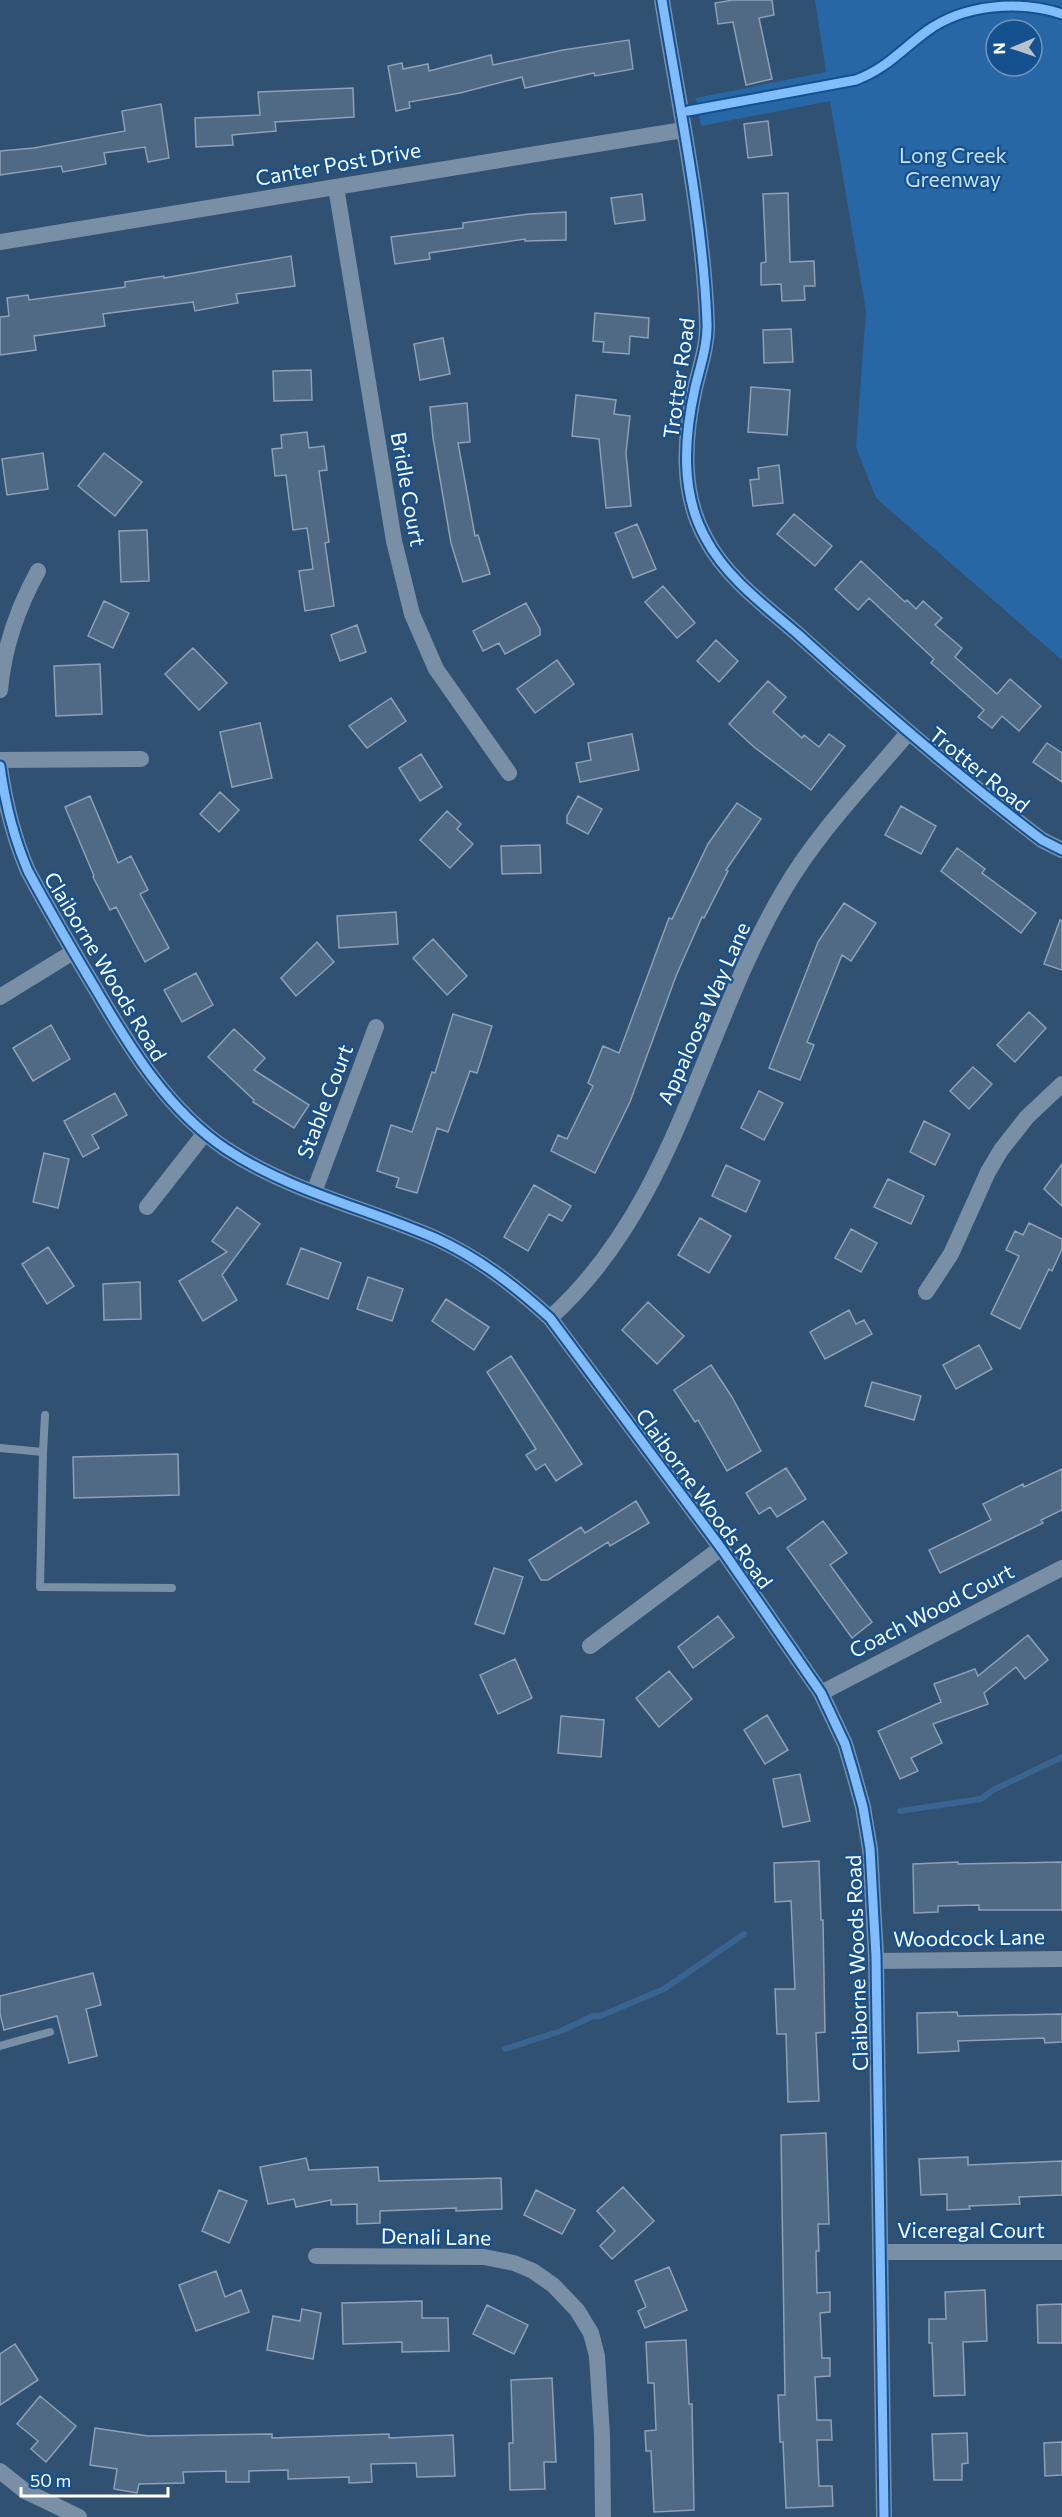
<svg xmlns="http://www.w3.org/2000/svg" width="1062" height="2517" viewBox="0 0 1062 2517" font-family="Commissioner,sans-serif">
<rect width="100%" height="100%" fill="#315173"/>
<path fill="#2867a6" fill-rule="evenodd" d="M 815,0 L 1062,0 L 1062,660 L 876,498 L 856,447 L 866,311 L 830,101 L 701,126 L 696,98 L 826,72 ZM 996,30 L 1032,30 L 1032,66 L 996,66 Z"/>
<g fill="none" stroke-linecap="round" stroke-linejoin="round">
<path stroke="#396390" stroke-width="6" d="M 900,1811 L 981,1799 L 993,1790 L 1062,1757
M 505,2049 L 561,2031 L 593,2016 L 600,2016 L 664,1989 L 744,1934"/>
</g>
<path fill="#506984" stroke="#8da0b5" stroke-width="1.5" d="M 733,0 L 772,0 L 774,15 L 759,18 L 772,79 L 746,85 L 733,22 L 718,24 L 715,3 Z
M 629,40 L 633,69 L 595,76 L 594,73 L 525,88 L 522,77 L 460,93 L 409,102 L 410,108 L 396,111 L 388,66 L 402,63 L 403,69 L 428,64 L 429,71 L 491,55 L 493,65 L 563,50 Z
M 353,88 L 354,117 L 275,122 L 276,131 L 232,135 L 233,145 L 196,147 L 195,118 L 260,115 L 258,92 Z
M 161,104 L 169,158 L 148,162 L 145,147 L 104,153 L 106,164 L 63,172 L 61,166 L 0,175 L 0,151 L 34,148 L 125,131 L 122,111 Z
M 768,121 L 772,155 L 748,158 L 744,124 Z
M 788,193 L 790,262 L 814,261 L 815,286 L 804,286 L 805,300 L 782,301 L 781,284 L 761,285 L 761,263 L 766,262 L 763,194 Z
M 642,194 L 645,220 L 615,224 L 611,198 Z
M 566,212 L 566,240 L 525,241 L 525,239 L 429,253 L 430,259 L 395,264 L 391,237 L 463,228 L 463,223 L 529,214 Z
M 291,256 L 295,286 L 236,294 L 238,303 L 195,311 L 193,302 L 103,314 L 105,326 L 34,336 L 36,350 L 0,355 L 0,317 L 9,316 L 7,298 L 28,295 L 29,300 L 125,287 L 125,282 L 164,276 L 164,278 Z
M 595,313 L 649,318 L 648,338 L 630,336 L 629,354 L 603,352 L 604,342 L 593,341 Z
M 791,329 L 793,362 L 764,363 L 763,330 Z
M 443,338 L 450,374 L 420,380 L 414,344 Z
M 311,370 L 312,400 L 274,401 L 273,371 Z
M 751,387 L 790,390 L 787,435 L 748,432 Z
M 576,395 L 616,400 L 614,414 L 630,416 L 626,453 L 631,506 L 606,508 L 599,439 L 572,436 Z
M 467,403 L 470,442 L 458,443 L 475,536 L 478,535 L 490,574 L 463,582 L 451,543 L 433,438 L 430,407 Z
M 307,432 L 309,448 L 324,446 L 327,470 L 319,471 L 329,542 L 325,543 L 334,606 L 305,611 L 299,571 L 313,569 L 307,528 L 293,530 L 286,475 L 275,476 L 272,449 L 282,448 L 281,435 Z
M 43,453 L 48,489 L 7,495 L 2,459 Z
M 104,453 L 142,482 L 115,516 L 78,486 Z
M 779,465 L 783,503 L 753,506 L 750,480 L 759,479 L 758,468 Z
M 794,514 L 832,546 L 815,566 L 777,534 Z
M 637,524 L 656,569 L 633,578 L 615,533 Z
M 147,530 L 149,581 L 121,582 L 119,531 Z
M 861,561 L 905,602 L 907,600 L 916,609 L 923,601 L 942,618 L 935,625 L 962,648 L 955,657 L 997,694 L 1010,679 L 1041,706 L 1019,731 L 1002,716 L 992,728 L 978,717 L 984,710 L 931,663 L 934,659 L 869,598 L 858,610 L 835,589 Z
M 663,586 L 695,623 L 677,638 L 645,602 Z
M 104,601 L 129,613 L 113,648 L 88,636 Z
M 526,603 L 540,629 L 540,635 L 505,654 L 499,643 L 483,651 L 473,631 Z
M 357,625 L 366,652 L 340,661 L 331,635 Z
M 716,640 L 738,661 L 719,682 L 697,661 Z
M 193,648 L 227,683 L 199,710 L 165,674 Z
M 557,660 L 574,684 L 535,713 L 517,689 Z
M 100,664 L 102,714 L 56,716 L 54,666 Z
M 768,681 L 786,697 L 773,712 L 802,738 L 804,735 L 819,747 L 829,734 L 845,746 L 811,790 L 754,747 L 729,724 Z
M 391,698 L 406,721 L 367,748 L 349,726 Z
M 260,723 L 272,778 L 232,787 L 220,732 Z
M 632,734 L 639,770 L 580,782 L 576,763 L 591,760 L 588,743 Z
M 1047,743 L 1062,753 L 1062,782 L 1033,762 Z
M 421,754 L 442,787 L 420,801 L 399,768 Z
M 220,792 L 239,810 L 219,832 L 200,814 Z
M 90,796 L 118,863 L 131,856 L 148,890 L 140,894 L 169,948 L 145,962 L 116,907 L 110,910 L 93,877 L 94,876 L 65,807 Z
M 578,796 L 602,809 L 588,834 L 567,823 L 567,816 Z
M 737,803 L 761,819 L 726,870 L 728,871 L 704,918 L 702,917 L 676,976 L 630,1102 L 595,1173 L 551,1151 L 558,1135 L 567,1139 L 593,1086 L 588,1083 L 603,1046 L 619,1053 L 669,918 L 672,919 L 708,844 Z
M 901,806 L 936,826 L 921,854 L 885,835 Z
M 447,811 L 461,824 L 457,829 L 473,844 L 450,868 L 420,840 Z
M 540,845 L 541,873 L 502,874 L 501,846 Z
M 957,848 L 985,869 L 982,873 L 1036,913 L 1021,933 L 941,871 Z
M 844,903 L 876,923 L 851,961 L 842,955 L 807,1042 L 814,1045 L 800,1080 L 769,1068 L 818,942 Z
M 396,912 L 398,944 L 339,948 L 337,916 Z
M 1060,920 L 1062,921 L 1062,970 L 1044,964 Z
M 433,939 L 467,976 L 447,995 L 413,958 Z
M 317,942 L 334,962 L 296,996 L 281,978 Z
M 196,973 L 213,1005 L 182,1022 L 164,990 Z
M 1029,1012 L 1046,1028 L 1015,1062 L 997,1045 Z
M 453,1014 L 492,1026 L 477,1073 L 470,1071 L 448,1132 L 437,1128 L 417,1193 L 396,1187 L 399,1178 L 377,1171 L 391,1125 L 412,1132 L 432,1072 L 435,1073 Z
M 51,1025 L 70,1059 L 33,1081 L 13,1048 Z
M 234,1029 L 265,1058 L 254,1070 L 309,1105 L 294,1128 L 253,1102 L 254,1100 L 208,1057 Z
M 973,1067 L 992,1084 L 969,1109 L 950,1091 Z
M 759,1091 L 783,1103 L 764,1140 L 741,1128 Z
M 115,1093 L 127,1115 L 92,1135 L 99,1148 L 83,1157 L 64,1121 Z
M 924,1121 L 950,1134 L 935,1165 L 910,1152 Z
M 44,1153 L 69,1159 L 58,1208 L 33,1202 Z
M 1062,1164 L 1062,1206 L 1044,1189 Z
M 726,1165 L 760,1181 L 746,1212 L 712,1196 Z
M 888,1179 L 924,1196 L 911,1224 L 874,1207 Z
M 534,1185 L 571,1206 L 562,1221 L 549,1214 L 528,1251 L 504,1237 Z
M 237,1207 L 260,1224 L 222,1275 L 237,1300 L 203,1321 L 179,1281 L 227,1252 L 212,1241 Z
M 700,1218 L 731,1236 L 709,1273 L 678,1255 Z
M 1029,1223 L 1062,1239 L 1062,1249 L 1052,1271 L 1049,1269 L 1020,1329 L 991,1314 L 1019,1256 L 1006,1250 L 1015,1231 L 1023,1235 Z
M 851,1229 L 877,1243 L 861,1272 L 835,1258 Z
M 48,1247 L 74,1286 L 47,1304 L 22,1264 Z
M 301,1248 L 341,1263 L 328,1299 L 287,1284 Z
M 368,1277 L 403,1289 L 392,1321 L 357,1309 Z
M 140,1282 L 141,1319 L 104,1320 L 103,1284 Z
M 446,1299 L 489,1327 L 474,1350 L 432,1321 Z
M 648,1302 L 684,1336 L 657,1364 L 622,1330 Z
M 849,1310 L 856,1324 L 864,1320 L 872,1334 L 825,1359 L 810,1332 Z
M 979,1345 L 992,1369 L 956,1389 L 943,1365 Z
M 511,1356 L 582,1464 L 556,1481 L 545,1464 L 536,1470 L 526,1455 L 536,1449 L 487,1372 Z
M 711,1365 L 732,1397 L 761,1451 L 727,1471 L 698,1420 L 695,1422 L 674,1390 Z
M 872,1382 L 921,1396 L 914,1420 L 865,1406 Z
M 178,1454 L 179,1495 L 74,1498 L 73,1457 Z
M 786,1468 L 806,1499 L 777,1517 L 770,1507 L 759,1514 L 746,1493 Z
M 1062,1469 L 1062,1510 L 1041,1520 L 1043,1523 L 940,1573 L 929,1550 L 991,1520 L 983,1504 L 1023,1484 L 1024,1487 Z
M 636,1501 L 649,1523 L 610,1546 L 608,1542 L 548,1580 L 541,1580 L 529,1560 L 581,1527 L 585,1533 Z
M 823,1521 L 847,1553 L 830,1565 L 872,1622 L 852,1638 L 787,1548 Z
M 494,1568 L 523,1577 L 504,1634 L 475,1624 Z
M 718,1616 L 734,1637 L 693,1668 L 678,1647 Z
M 1028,1635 L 1048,1660 L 1025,1679 L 1016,1667 L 984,1693 L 988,1704 L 933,1724 L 942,1743 L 911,1758 L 918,1771 L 900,1779 L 878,1731 L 941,1702 L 934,1684 L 975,1669 L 978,1676 Z
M 515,1659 L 532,1698 L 498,1714 L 480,1675 Z
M 669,1671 L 692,1699 L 659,1727 L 636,1698 Z
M 767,1715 L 788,1750 L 765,1764 L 744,1730 Z
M 561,1716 L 604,1720 L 601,1757 L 558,1753 Z
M 800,1774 L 810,1821 L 783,1827 L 773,1779 Z
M 819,1861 L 821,1920 L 823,1920 L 825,2032 L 816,2033 L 819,2101 L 788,2102 L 786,2034 L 777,2034 L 775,1989 L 795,1989 L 791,1901 L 775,1902 L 774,1863 Z
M 958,1862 L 958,1864 L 1062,1862 L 1062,1910 L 979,1910 L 979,1905 L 938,1906 L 938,1912 L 914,1913 L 913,1864 Z
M 93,1973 L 101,2005 L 86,2009 L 97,2056 L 69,2063 L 57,2016 L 4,2030 L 0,2014 L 0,1996 Z
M 957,2012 L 958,2016 L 1062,2014 L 1062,2042 L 1045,2043 L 1044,2038 L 958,2041 L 959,2051 L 918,2053 L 917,2013 Z
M 826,2133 L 829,2224 L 818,2224 L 819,2251 L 816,2251 L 817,2293 L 830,2292 L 830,2312 L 820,2313 L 822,2358 L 830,2358 L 830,2376 L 815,2377 L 817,2420 L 831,2420 L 832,2440 L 817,2440 L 819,2486 L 832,2486 L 833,2506 L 786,2508 L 783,2442 L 780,2442 L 778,2395 L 785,2395 L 781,2135 Z
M 968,2157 L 968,2165 L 1062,2161 L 1062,2195 L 1019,2197 L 1020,2204 L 969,2206 L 970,2209 L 947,2210 L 947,2194 L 921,2195 L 919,2159 Z
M 306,2158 L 309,2170 L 378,2167 L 379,2181 L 501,2178 L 502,2209 L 456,2211 L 456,2208 L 380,2211 L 380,2223 L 357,2224 L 357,2204 L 331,2205 L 331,2200 L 296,2207 L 294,2199 L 268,2204 L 260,2167 Z
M 623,2187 L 654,2221 L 612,2259 L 600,2246 L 615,2231 L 597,2211 Z
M 219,2190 L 247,2201 L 229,2243 L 202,2231 Z
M 536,2190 L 575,2210 L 562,2234 L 524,2215 Z
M 669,2267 L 687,2310 L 645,2328 L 638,2311 L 646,2307 L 635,2281 Z
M 216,2271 L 225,2297 L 241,2290 L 249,2312 L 196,2331 L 179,2285 Z
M 985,2290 L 987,2341 L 963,2342 L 965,2395 L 934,2396 L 932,2343 L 929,2343 L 929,2319 L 946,2319 L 945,2292 Z
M 422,2301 L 422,2318 L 448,2318 L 449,2351 L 402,2352 L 402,2342 L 343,2344 L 342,2303 Z
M 1062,2304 L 1062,2343 L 1038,2343 L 1037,2305 Z
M 487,2305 L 528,2325 L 514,2354 L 473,2334 Z
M 302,2309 L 321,2313 L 313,2359 L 267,2350 L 273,2316 L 300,2321 Z
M 686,2340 L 689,2404 L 692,2404 L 694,2510 L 654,2512 L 651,2451 L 646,2451 L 645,2431 L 656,2430 L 654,2383 L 648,2383 L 646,2342 Z
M 15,2344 L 38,2380 L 0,2405 L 0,2354 Z
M 552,2378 L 556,2462 L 544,2462 L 545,2489 L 510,2490 L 509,2443 L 513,2443 L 511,2380 Z
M 40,2396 L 76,2426 L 46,2462 L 31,2449 L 38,2441 L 17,2424 Z
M 95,2428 L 148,2436 L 272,2434 L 272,2438 L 389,2434 L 389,2438 L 453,2435 L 455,2476 L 417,2477 L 416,2463 L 371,2464 L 372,2482 L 349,2483 L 349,2477 L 288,2479 L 288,2470 L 249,2471 L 249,2482 L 226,2482 L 226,2471 L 183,2472 L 184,2483 L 139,2484 L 137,2493 L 114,2489 L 117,2469 L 90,2465 Z
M 967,2433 L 968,2463 L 962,2464 L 962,2480 L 934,2480 L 932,2434 Z
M 1062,2442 L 1062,2475 L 1045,2476 L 1044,2443 Z"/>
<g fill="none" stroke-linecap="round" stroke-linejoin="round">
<path stroke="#788fa6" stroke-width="8" d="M 0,1448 L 43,1452 L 40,1587 L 172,1588
M 43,1452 L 45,1415
M 0,2046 L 50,2032"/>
<path stroke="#788fa6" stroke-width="16" d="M 662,0 C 679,106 703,216 707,323 C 708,344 700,367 695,388 C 684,438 680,493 706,539 C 727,579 767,607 800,636 C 878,707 958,776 1042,840 L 1062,850
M 336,187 L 394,541 L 412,614 L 436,669 L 509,773
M 0,242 L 683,130
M 0,690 C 4,647 17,609 38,571
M 0,760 L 141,759
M 0,766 C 5,803 13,836 28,871 C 50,912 74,953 98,993 C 132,1051 169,1111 226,1149 C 289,1191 366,1208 435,1238 C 479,1258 515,1286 550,1318 L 721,1548 L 821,1693 L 845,1744 L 853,1771 L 863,1807 L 870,1849 L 876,1956 L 884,2517
M 0,997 L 73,952
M 314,1192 L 376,1027
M 147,1207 L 205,1133
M 926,1292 L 951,1254 L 988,1172 L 1001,1150 L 1027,1117 L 1062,1084
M 550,1318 C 676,1205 701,1030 784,890 C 818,832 865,784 908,733
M 590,1646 L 721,1548
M 821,1693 L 1062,1568
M 876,1961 L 1062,1959
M 880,2252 L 1062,2252
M 316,2256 L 484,2257 L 514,2263 L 533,2271 L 553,2285 L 577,2310 L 591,2333 L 597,2356 L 602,2435 L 603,2517
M 0,2471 L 25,2491 L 79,2517"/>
<g stroke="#15508f" stroke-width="13">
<path id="cycleway" d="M 662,0 C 679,106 703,216 707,323 C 708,344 700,367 695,388 C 684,438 680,493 706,539 C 727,579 767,607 800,636 C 878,707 958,776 1042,840 L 1062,850
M 688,111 L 856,80 C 887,68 901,50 927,31 C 964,4 1020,0 1062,14
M 0,766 C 5,803 13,836 28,871 C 50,912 74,953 98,993 C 132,1051 169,1111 226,1149 C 289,1191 366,1208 435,1238 C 479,1258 515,1286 550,1318 L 721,1548 L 821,1693 L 845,1744 L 853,1771 L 863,1807 L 870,1849 L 876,1956 L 884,2517"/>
</g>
<use href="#cycleway" stroke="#80bcff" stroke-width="9"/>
</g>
<g text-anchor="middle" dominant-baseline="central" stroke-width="4.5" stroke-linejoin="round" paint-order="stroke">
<g font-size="21" fill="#c7e1fc" stroke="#15508f">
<text x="953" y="154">Long Creek<tspan x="953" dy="24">Greenway</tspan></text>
</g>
<g font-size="21" fill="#fff" stroke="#15508f">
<text transform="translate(338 163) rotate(-10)">Canter Post Drive</text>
<text transform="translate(678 378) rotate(-82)">Trotter Road</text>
<text transform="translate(409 489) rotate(80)">Bridle Court</text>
<text transform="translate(980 769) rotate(39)">Trotter Road</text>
<text transform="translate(106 966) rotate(59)">Claiborne Woods Road</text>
<text transform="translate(703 1013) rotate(-66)">Appaloosa Way Lane</text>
<text transform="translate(324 1101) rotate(-69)">Stable Court</text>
<text transform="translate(705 1498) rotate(54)">Claiborne Woods Road</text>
<text transform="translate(931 1610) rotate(-27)">Coach Wood Court</text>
<text transform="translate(969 1937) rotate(-1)">Woodcock Lane</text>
<text transform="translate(856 1963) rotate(-92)">Claiborne Woods Road</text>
<text x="971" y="2229">Viceregal Court</text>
<text transform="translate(436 2236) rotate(1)">Denali Lane</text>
</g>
</g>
<g transform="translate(1014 48) rotate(268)"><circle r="28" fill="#15508f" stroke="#7396bc" stroke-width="1.5"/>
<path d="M0-4.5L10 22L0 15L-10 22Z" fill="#b7c2ce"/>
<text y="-9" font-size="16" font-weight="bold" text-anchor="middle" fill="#ffffff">N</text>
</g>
<path d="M21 2487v9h147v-9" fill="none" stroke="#ffffff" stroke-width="3"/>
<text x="30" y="2487" font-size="18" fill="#ffffff" stroke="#15508f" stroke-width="4.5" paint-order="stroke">50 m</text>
</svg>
